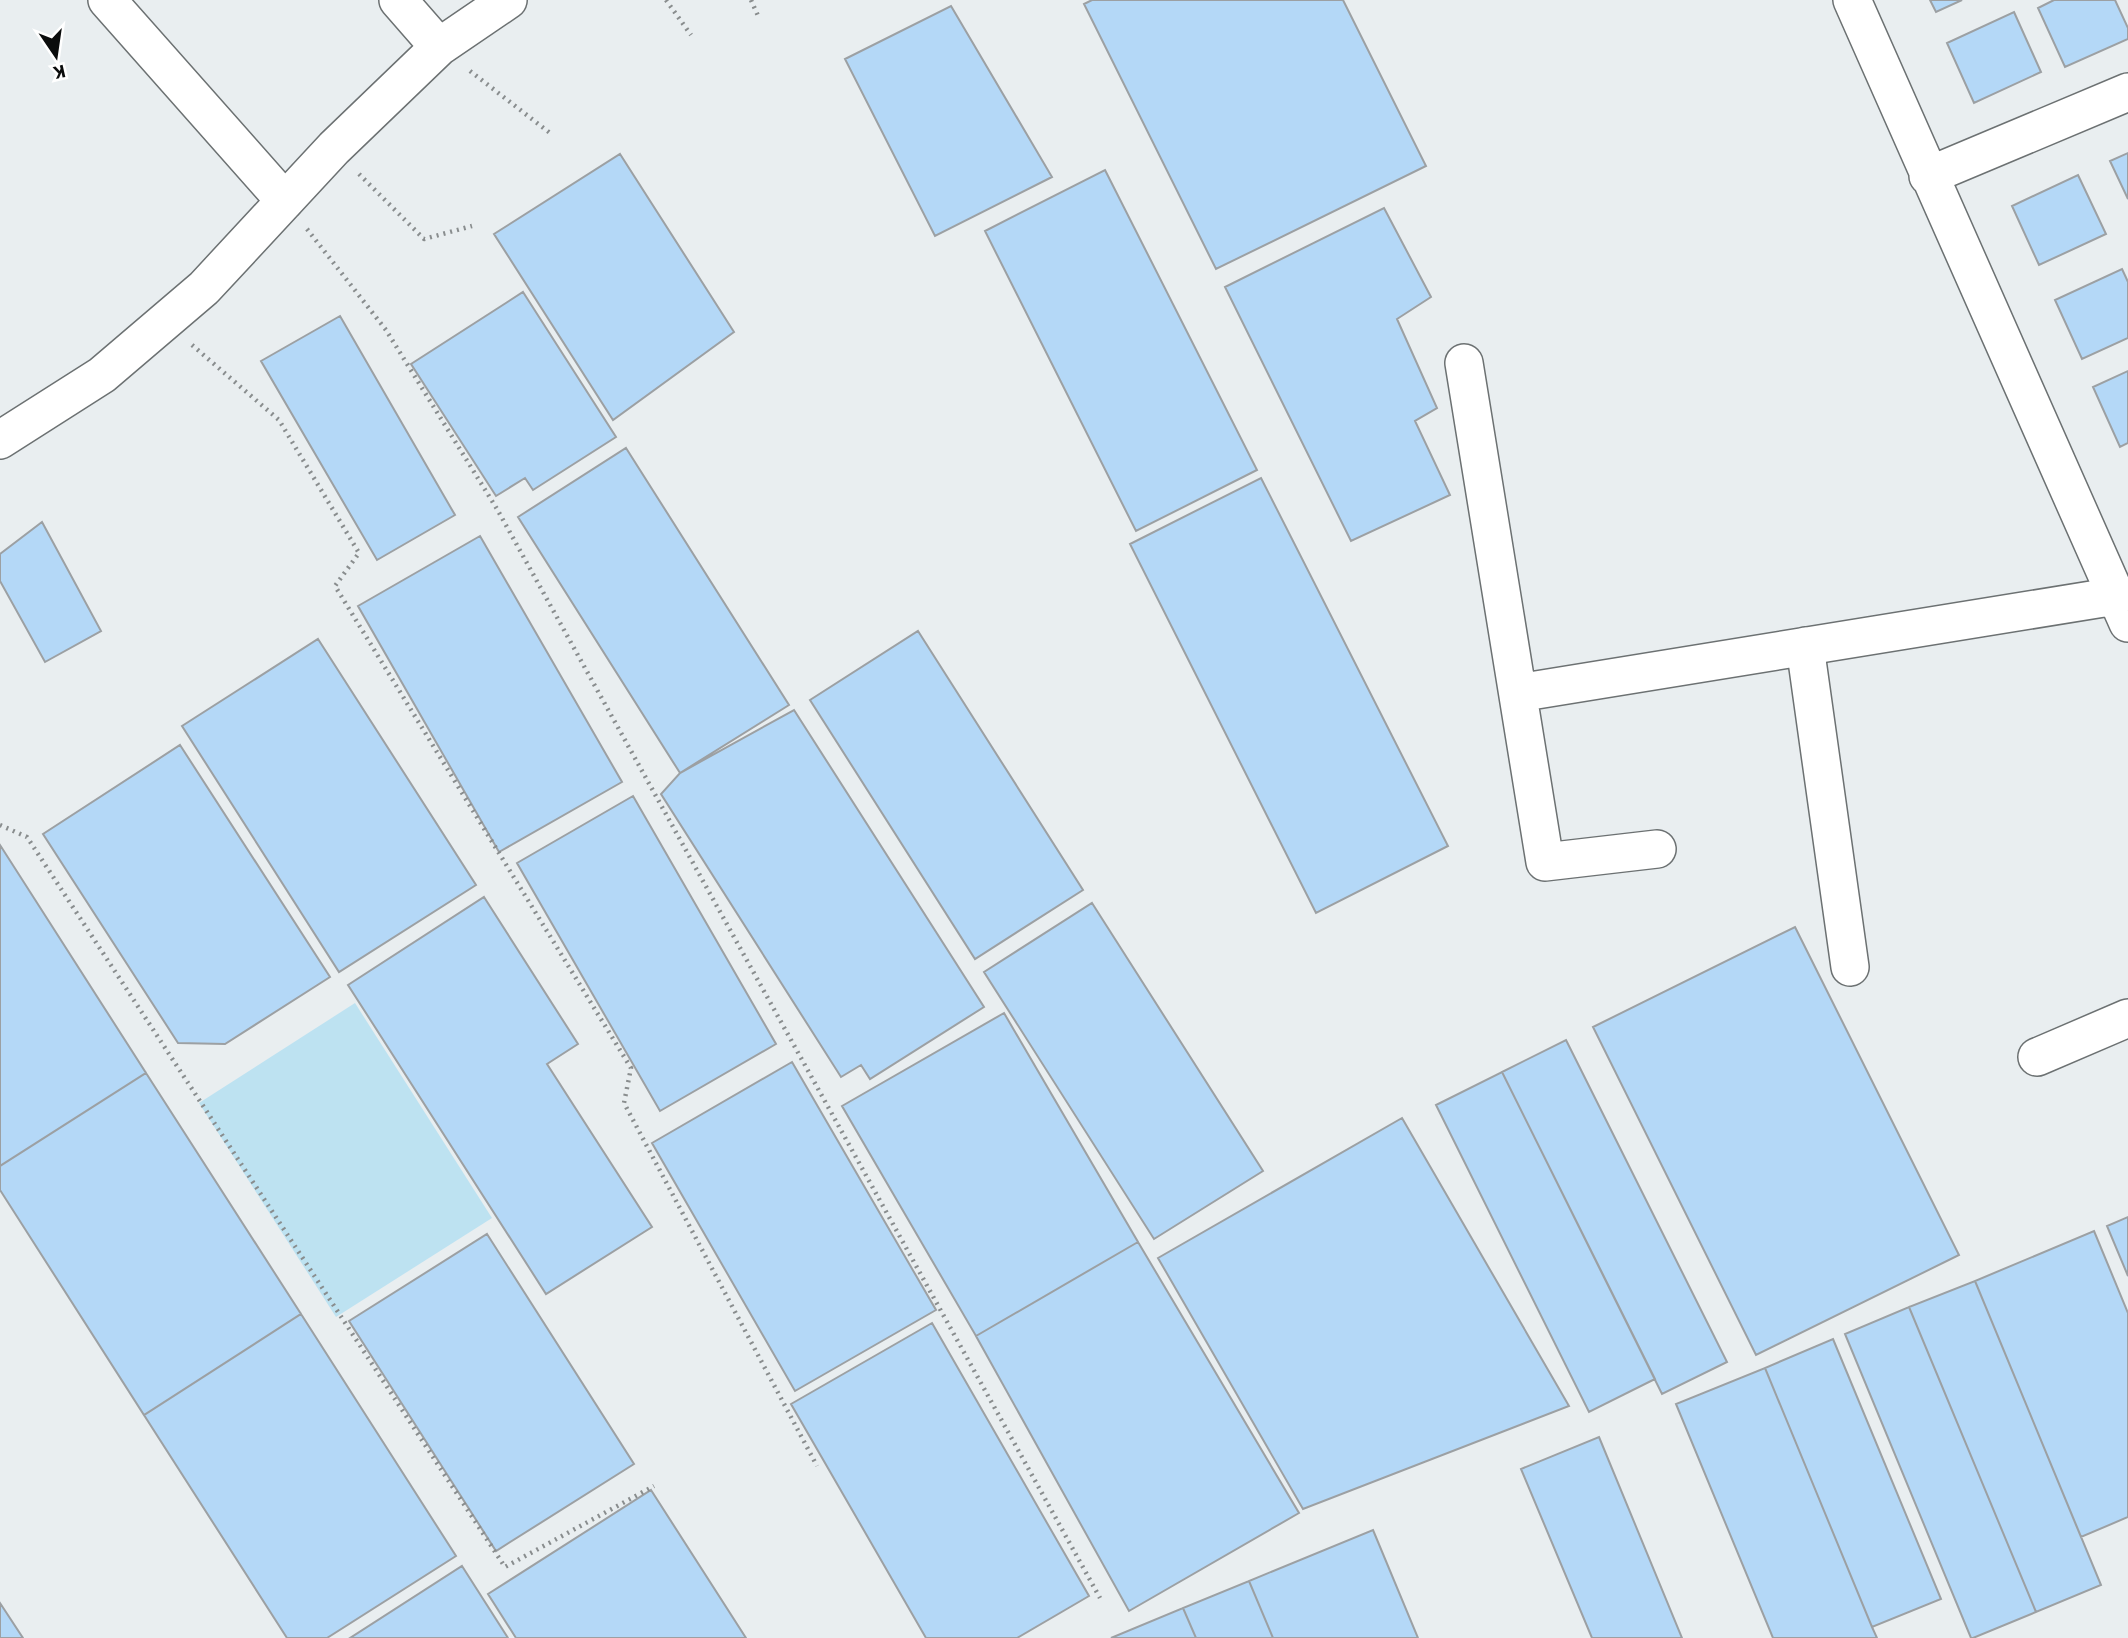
<svg xmlns="http://www.w3.org/2000/svg" width="2128" height="1638" viewBox="0 0 2128 1638" font-family="'Source Sans 3',sans-serif">
<rect width="100%" height="100%" fill="#e9eef0"/>
<path fill="#bde2f1" d="M 355,1003 L 492,1218 L 336,1317 L 199,1103 Z"/>
<path fill="#b4d8f7" stroke="#9ca0a3" stroke-width="2" d="M 1092,0 L 1343,0 L 1426,166 L 1216,269 L 1084,4 Z
M 1930,0 L 1962,0 L 1936,12 Z
M 2054,0 L 2115,0 L 2128,28 L 2128,39 L 2065,67 L 2038,8 Z
M 951,6 L 1052,177 L 935,236 L 845,59 Z
M 2014,12 L 2041,72 L 1974,103 L 1947,43 Z
M 2128,153 L 2128,199 L 2110,161 Z
M 620,154 L 734,332 L 613,420 L 494,234 Z
M 1105,170 L 1257,470 L 1136,531 L 985,231 Z
M 2078,175 L 2106,234 L 2039,265 L 2012,206 Z
M 1384,208 L 1431,297 L 1397,319 L 1437,408 L 1415,421 L 1450,495 L 1351,541 L 1225,287 Z
M 2122,269 L 2128,282 L 2128,338 L 2082,359 L 2055,300 Z
M 523,292 L 616,437 L 533,490 L 525,478 L 496,496 L 411,364 Z
M 340,316 L 455,515 L 377,560 L 261,361 Z
M 2128,371 L 2128,443 L 2120,447 L 2093,387 Z
M 626,448 L 789,705 L 680,773 L 518,517 Z
M 1261,478 L 1448,846 L 1316,913 L 1130,544 Z
M 42,522 L 101,631 L 45,662 L 0,581 L 0,554 Z
M 480,536 L 622,782 L 499,852 L 358,606 Z
M 918,631 L 1083,890 L 975,959 L 810,700 Z
M 318,639 L 476,885 L 339,972 L 182,726 Z
M 794,710 L 984,1007 L 870,1079 L 861,1065 L 841,1077 L 661,794 L 680,773 Z
M 180,745 L 330,977 L 225,1044 L 178,1043 L 43,834 Z
M 633,796 L 776,1044 L 660,1111 L 517,863 Z
M 0,845 L 146,1073 L 0,1166 Z
M 484,897 L 578,1044 L 547,1064 L 652,1227 L 546,1294 L 348,985 Z
M 1092,903 L 1263,1171 L 1154,1239 L 984,972 Z
M 1795,927 L 1959,1255 L 1756,1355 L 1593,1027 Z
M 1004,1013 L 1138,1242 L 976,1336 L 842,1106 Z
M 1566,1040 L 1727,1362 L 1662,1394 L 1502,1072 Z
M 792,1062 L 936,1310 L 795,1391 L 652,1143 Z
M 1502,1072 L 1655,1379 L 1589,1412 L 1436,1105 Z
M 146,1073 L 301,1314 L 144,1415 L 0,1190 L 0,1166 Z
M 1402,1118 L 1569,1406 L 1303,1509 L 1158,1258 Z
M 2128,1217 L 2128,1276 L 2107,1226 Z
M 2094,1231 L 2128,1313 L 2128,1517 L 2081,1537 L 1975,1281 Z
M 487,1234 L 634,1464 L 496,1551 L 349,1321 Z
M 1138,1242 L 1299,1513 L 1129,1611 L 976,1336 Z
M 1975,1281 L 2101,1585 L 2036,1612 L 1909,1307 Z
M 1909,1307 L 2036,1612 L 1973,1638 L 1971,1638 L 1845,1334 Z
M 301,1314 L 456,1556 L 327,1638 L 287,1638 L 144,1415 Z
M 932,1323 L 1089,1596 L 1017,1638 L 926,1638 L 791,1404 Z
M 1833,1339 L 1941,1599 L 1872,1627 L 1765,1368 Z
M 1765,1368 L 1872,1627 L 1877,1638 L 1773,1638 L 1676,1404 Z
M 1599,1437 L 1682,1638 L 1592,1638 L 1521,1469 Z
M 651,1490 L 746,1638 L 516,1638 L 488,1594 Z
M 1373,1530 L 1418,1638 L 1273,1638 L 1249,1581 Z
M 462,1566 L 508,1638 L 350,1638 Z
M 1249,1581 L 1273,1638 L 1196,1638 L 1183,1608 Z
M 0,1603 L 23,1638 L 0,1638 Z
M 1183,1608 L 1196,1638 L 1111,1638 Z"/>
<g fill="none" stroke-linecap="round" stroke-linejoin="round">
<g stroke="#6c7172" stroke-width="40">
<path id="minor" d="M 107,0 L 285,201
M 398,0 L 439,47
M 1852,0 L 2128,623
M 1928,176 L 2128,92
M 1464,363 L 1545,862 L 1657,849
M 0,440 L 102,375 L 204,288 L 334,148 L 439,47 L 508,0
M 1805,646 L 1850,967
M 1518,693 L 2116,596
M 2037,1057 L 2128,1018"/>
</g>
<path stroke="#898d8e" stroke-width="4.5" stroke-dasharray="2 5" stroke-linecap="butt" d="M 666,0 L 691,35
M 751,0 L 759,18
M 470,71 L 550,133
M 359,174 L 424,239 L 472,226
M 307,229 L 386,330 L 497,509 L 1100,1598
M 192,345 L 279,420 L 359,553 L 335,586 L 631,1068 L 624,1103 L 817,1466
M 0,825 L 27,837 L 505,1567 L 654,1486"/>
<use href="#minor" stroke="#fff" stroke-width="37"/>
</g>
<g transform="translate(56 56) rotate(167)" stroke="#ffffff" stroke-width="5" paint-order="stroke">
<path d="M0-5L12 26L0 18L-12 26Z" fill="#0a0c0c"/>
<text y="-10" font-size="19" font-weight="bold" text-anchor="middle" fill="#0a0c0c">K</text>
</g>
</svg>
